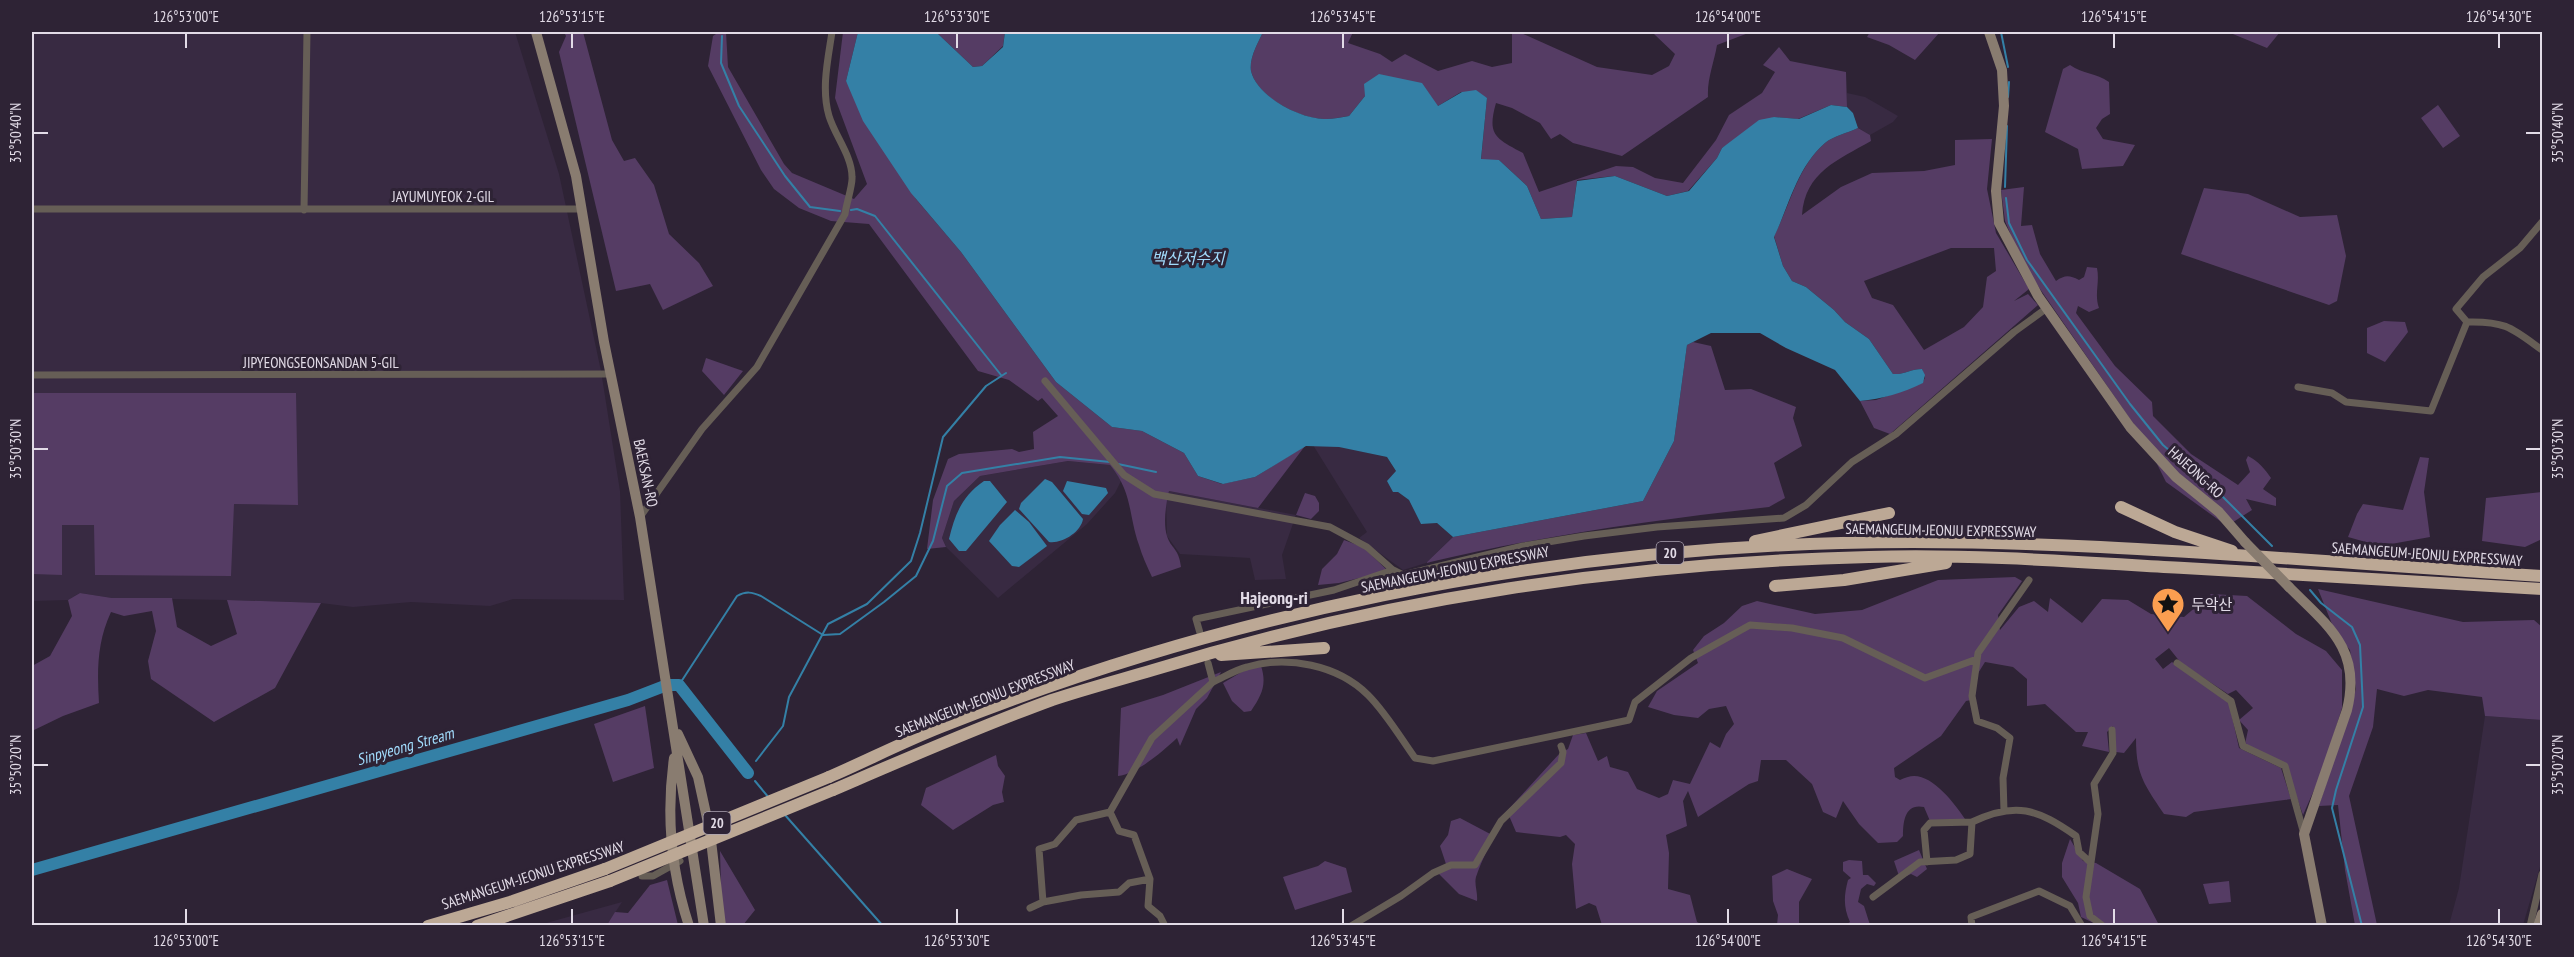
<svg xmlns="http://www.w3.org/2000/svg" width="2574" height="957" viewBox="0 0 2574 957" font-family="'PT Sans Narrow','Noto Sans KR',sans-serif">
<rect width="100%" height="100%" fill="#2e2335"/>
<path fill="#382a42" d="M 32,32 L 515,32 L 559,174 L 601,371 L 620,491 L 624,600 L 513,599 L 490,606 L 411,602 L 353,607 L 321,603 L 227,600 L 112,598 L 80,593 L 68,600 L 32,601 Z
M 1847,93 L 1865,97 L 1898,116 L 1893,122 L 1870,135 L 1858,128 L 1853,113 L 1847,107 Z
M 1313,445 L 1336,446 L 1387,457 L 1396,471 L 1398,492 L 1409,500 L 1421,524 L 1437,523 L 1453,537 L 1426,563 L 1403,570 L 1359,538 L 1367,532 Z
M 1068,461 L 1110,465 L 1122,479 L 1115,493 L 1087,524 L 998,598 L 946,547 L 942,538 L 954,501 L 980,476 Z
M 1169,491 L 1296,515 L 1282,555 L 1286,579 L 1255,580 L 1250,558 L 1180,554 L 1167,536 L 1166,502 Z
M 2485,716 L 2542,720 L 2542,831 L 2540,867 L 2523,925 L 2449,925 L 2459,888 Z
M 622,902 L 607,925 L 539,925 Z"/>
<path fill="#553c64" fill-rule="evenodd" d="M 564,32 L 583,32 L 612,140 L 624,161 L 635,158 L 654,185 L 669,234 L 699,263 L 713,286 L 663,310 L 650,284 L 616,291 L 559,52 L 566,36 Z
M 719,32 L 726,32 L 728,67 L 784,164 L 792,173 L 854,199 L 867,184 L 835,98 L 843,32 L 858,32 L 846,81 L 916,199 L 961,252 L 1056,382 L 1112,427 L 1142,431 L 1184,453 L 1198,476 L 1222,484 L 1255,477 L 1305,446 L 1258,508 L 1169,491 C 1166,503 1163,524 1167,536 C 1171,549 1179,548 1181,567 L 1152,577 C 1147,566 1142,556 1139,545 C 1128,514 1133,493 1110,465 L 1068,461 L 980,476 L 954,501 L 942,538 L 946,547 L 927,549 L 933,500 L 948,459 L 959,454 L 1012,449 L 1019,452 L 1034,449 L 1033,432 L 1058,416 L 1042,398 L 1038,401 L 1009,380 L 978,371 L 869,224 L 831,221 L 799,208 L 774,189 L 761,170 L 708,66 L 713,36 Z
M 936,32 L 1005,32 L 1003,46 L 982,66 L 973,67 Z
M 1263,32 L 1353,32 L 1348,43 L 1380,54 L 1392,62 L 1405,54 L 1438,71 L 1472,61 L 1492,67 L 1512,63 L 1512,32 L 1519,32 L 1597,67 L 1652,75 L 1669,66 L 1675,54 L 1654,34 L 1657,32 L 1751,32 L 1717,45 C 1714,63 1707,79 1708,97 L 1622,156 L 1573,143 L 1560,134 L 1551,139 L 1540,123 L 1512,108 L 1496,103 C 1487,135 1495,138 1523,153 L 1539,192 L 1616,166 L 1633,167 L 1655,178 L 1683,183 L 1716,140 L 1729,115 L 1762,93 L 1775,72 L 1763,65 L 1779,47 L 1790,61 L 1846,72 L 1847,107 L 1831,105 L 1798,119 L 1774,117 L 1722,148 L 1717,158 L 1688,191 L 1667,196 L 1615,176 L 1577,180 L 1572,217 L 1541,219 L 1527,186 L 1499,160 L 1481,160 L 1487,98 L 1461,92 L 1438,106 L 1365,96 L 1349,116 C 1341,117 1333,119 1326,119 C 1301,120 1257,97 1251,71 C 1249,58 1258,43 1263,32 Z
M 1870,32 L 1940,32 L 1915,60 L 1889,45 L 1867,37 Z
M 2228,32 L 2280,32 L 2267,48 Z
M 2070,65 C 2083,74 2096,73 2109,82 L 2110,114 L 2102,119 L 2096,128 L 2103,139 L 2135,145 L 2123,166 L 2082,169 L 2078,149 L 2045,132 L 2063,69 Z
M 2438,105 L 2460,136 L 2443,148 L 2421,118 Z
M 1858,128 L 1870,135 L 1871,141 C 1838,160 1805,172 1802,215 L 1841,187 L 1872,173 L 1924,171 L 1955,165 L 1955,140 L 1992,139 L 1987,189 L 1996,233 L 2029,289 L 2014,301 L 2028,294 L 2038,305 L 1890,434 L 1874,428 L 1860,401 L 1876,400 L 1922,383 L 1925,378 L 1922,369 C 1911,369 1904,375 1893,374 L 1869,339 L 1845,322 L 1834,310 L 1806,287 L 1792,281 L 1783,266 L 1774,236 C 1790,206 1797,167 1825,143 C 1833,136 1848,133 1858,128 ZM 1951,248 L 1994,248 L 1996,271 L 1987,277 L 1983,307 L 1964,327 L 1924,350 L 1893,305 L 1872,298 L 1864,281 Z
M 2024,187 L 2021,226 L 2032,225 L 2040,254 L 2056,281 C 2065,275 2069,275 2079,280 L 2084,277 L 2087,267 L 2097,268 C 2100,283 2094,294 2099,308 L 2089,312 L 2078,306 L 2076,313 L 2115,366 L 2152,402 L 2153,416 L 2191,454 L 2238,485 L 2250,472 L 2246,460 L 2248,456 C 2258,461 2265,469 2271,478 L 2263,489 L 2276,498 L 2276,506 L 2246,499 L 2252,510 L 2227,526 L 2166,482 L 2146,442 L 2040,289 L 2020,257 L 2005,221 L 2001,190 Z
M 2204,188 L 2248,194 L 2300,217 L 2337,215 L 2346,256 L 2337,301 L 2329,305 L 2181,254 Z
M 2384,321 L 2405,322 L 2408,332 L 2385,362 L 2367,353 L 2367,328 Z
M 1693,342 L 1711,346 L 1725,390 L 1751,389 L 1796,407 L 1793,418 L 1802,446 L 1774,463 L 1785,498 L 1769,507 C 1653,520 1539,536 1426,563 L 1453,537 L 1643,501 L 1674,441 L 1687,345 Z
M 706,358 L 743,371 L 724,395 L 702,371 Z
M 33,393 L 296,393 L 298,505 L 234,504 L 231,576 L 95,575 L 94,525 L 62,525 L 62,575 L 33,574 Z
M 2420,457 L 2429,458 L 2424,492 L 2430,537 L 2380,546 L 2348,537 L 2357,514 L 2363,504 L 2403,510 Z
M 2542,492 L 2542,539 L 2525,547 L 2482,541 L 2486,498 Z
M 1305,493 L 1315,496 L 1319,503 L 1319,511 L 1311,519 L 1296,515 Z
M 1344,540 L 1363,547 L 1388,571 L 1339,583 L 1318,585 L 1322,569 L 1337,554 Z
M 2015,577 L 2022,581 L 1998,615 L 2000,630 L 2019,607 L 2034,601 L 2048,612 L 2050,598 L 2082,623 L 2102,599 L 2128,600 L 2151,614 L 2184,617 L 2211,594 L 2247,596 L 2296,634 L 2326,651 L 2342,670 L 2342,708 L 2322,772 L 2303,815 L 2285,764 L 2245,744 L 2248,730 L 2239,720 L 2253,708 L 2236,690 L 2228,694 L 2181,663 L 2169,648 L 2155,659 L 2163,669 L 2172,662 L 2229,703 L 2239,748 L 2281,768 L 2291,799 L 2194,812 L 2186,817 L 2164,814 C 2144,784 2136,775 2136,738 L 2124,753 L 2116,752 L 2113,726 L 2107,732 L 2109,752 L 2082,746 L 2088,732 L 2076,732 L 2045,704 L 2027,706 L 2027,679 L 2013,667 L 1985,662 L 1972,683 L 1971,700 L 1966,701 L 1941,736 L 1894,768 L 1895,777 L 1900,780 C 1904,778 1910,776 1914,776 C 1934,776 1955,804 1965,819 L 1930,821 L 1924,807 C 1905,803 1903,821 1903,836 L 1897,842 L 1878,843 L 1859,824 L 1843,801 L 1836,818 L 1823,812 L 1812,784 L 1786,760 L 1761,760 L 1758,781 L 1749,784 L 1698,817 L 1688,791 L 1683,801 L 1687,826 L 1666,835 L 1669,853 L 1668,889 L 1690,895 L 1697,922 L 1703,925 L 1602,925 L 1596,906 L 1589,903 L 1576,909 L 1572,864 L 1575,844 L 1566,835 L 1560,837 L 1516,832 L 1507,811 L 1560,753 L 1568,749 L 1573,735 L 1586,733 L 1598,761 L 1607,756 L 1610,767 L 1628,772 L 1637,789 L 1659,798 L 1668,794 L 1673,780 L 1690,784 L 1710,742 L 1720,748 L 1726,734 L 1734,724 L 1726,706 L 1709,709 L 1698,718 L 1674,715 L 1648,707 L 1657,691 L 1698,663 L 1693,650 L 1704,636 L 1724,623 L 1742,606 L 1757,601 L 1815,614 L 1862,610 L 1938,580 Z
M 2318,589 L 2463,622 L 2534,620 L 2542,627 L 2542,720 L 2485,716 L 2482,697 L 2428,690 L 2404,696 L 2377,689 L 2373,727 L 2349,796 L 2377,925 L 2355,925 L 2345,870 L 2338,805 L 2319,806 L 2356,689 L 2350,650 L 2336,634 Z
M 80,593 L 112,598 L 172,598 L 177,627 L 211,646 L 237,634 L 227,600 L 321,603 L 275,688 L 214,722 L 151,679 L 148,661 L 156,631 L 152,611 L 124,616 L 111,612 C 97,642 97,671 99,703 L 63,716 L 32,731 L 32,666 L 50,656 L 72,616 L 68,600 Z
M 1261,666 C 1267,684 1262,695 1251,711 L 1244,712 L 1232,701 L 1223,683 L 1245,670 Z
M 1221,672 L 1207,698 L 1196,709 L 1180,746 L 1177,738 C 1163,751 1137,774 1118,776 L 1121,708 L 1163,695 Z
M 645,706 L 654,768 L 613,782 L 594,724 Z
M 996,755 L 998,766 L 1005,776 L 1002,792 L 1004,802 L 993,805 L 953,830 L 921,805 L 926,788 Z
M 1460,818 L 1494,836 C 1487,850 1481,862 1476,877 C 1474,884 1478,893 1477,901 L 1459,894 L 1438,873 L 1446,864 L 1440,846 L 1448,835 L 1451,821 Z
M 2070,839 L 2083,861 L 2096,863 L 2140,889 L 2159,925 L 2098,925 L 2081,917 L 2078,903 L 2062,877 L 2062,863 Z
M 1919,850 L 1927,869 L 1917,877 L 1911,874 L 1900,879 L 1894,861 Z
M 720,851 L 755,910 L 743,925 L 722,925 Z
M 1849,860 L 1862,861 L 1863,875 L 1868,875 L 1876,883 L 1874,886 L 1867,884 L 1861,889 L 1858,902 L 1864,906 L 1870,925 L 1845,925 L 1850,922 C 1843,907 1844,895 1848,880 L 1851,878 L 1843,871 L 1843,862 Z
M 1325,861 L 1346,868 L 1352,892 L 1295,910 L 1283,877 L 1318,866 Z
M 1787,869 L 1812,879 L 1799,902 L 1799,925 L 1777,925 L 1778,915 L 1773,901 L 1772,876 Z
M 667,880 L 678,925 L 607,925 L 615,912 L 628,913 L 650,885 Z
M 2229,881 L 2231,902 L 2209,904 L 2203,884 Z"/>
<path fill="#3480a6" d="M 858,32 L 936,32 L 973,67 L 982,66 L 1003,47 L 1005,32 L 1263,32 C 1258,43 1249,58 1251,71 C 1257,97 1302,120 1326,119 C 1333,119 1342,117 1349,116 L 1365,96 L 1364,84 L 1379,74 L 1422,83 L 1438,106 L 1462,92 L 1476,90 L 1487,98 L 1481,159 L 1499,160 L 1527,186 L 1541,219 L 1572,217 L 1577,181 L 1615,176 L 1667,196 L 1689,191 L 1717,158 L 1722,148 L 1759,120 L 1774,117 L 1799,119 L 1831,105 L 1847,107 L 1853,113 L 1858,128 C 1848,133 1833,136 1825,143 C 1797,167 1789,206 1774,237 L 1783,266 L 1792,281 L 1806,287 L 1834,310 L 1845,322 L 1869,339 L 1893,374 C 1904,375 1911,369 1922,369 L 1925,375 L 1923,383 C 1903,393 1882,399 1860,401 L 1835,370 L 1786,348 L 1760,333 L 1711,333 L 1687,345 L 1674,441 L 1643,501 L 1453,537 L 1437,523 L 1421,524 L 1409,500 L 1398,492 L 1393,492 L 1387,481 L 1396,471 L 1387,457 L 1339,447 L 1306,446 L 1255,477 L 1223,484 L 1198,476 L 1184,453 L 1142,431 L 1112,427 L 1056,382 L 961,252 L 911,193 L 863,121 L 846,81 Z
M 1045,479 L 1052,482 L 1083,519 C 1081,532 1062,544 1049,542 L 1019,509 L 1021,503 Z
M 984,481 L 990,481 L 1007,502 L 966,551 L 959,551 L 949,539 C 955,514 962,496 984,481 Z
M 1067,481 L 1106,488 L 1108,493 L 1089,515 L 1082,514 L 1063,491 Z
M 1015,510 L 1029,522 L 1047,546 L 1019,567 L 1012,566 L 989,541 L 1000,525 Z"/>
<g fill="none" stroke-linecap="round" stroke-linejoin="round">
<path stroke="#3480a6" stroke-width="2" d="M 2001,32 L 2008,67
M 722,36 L 721,63 L 739,106 L 785,176 L 810,207 L 840,211
M 2008,97 L 2009,82
M 2005,187 L 2007,126
M 2006,198 L 2009,223 L 2027,260 L 2130,404 L 2163,445 L 2217,491 L 2272,546
M 851,210 L 857,209 L 875,216 L 1001,375
M 1118,464 L 1156,472
M 2310,590 L 2321,603 L 2352,627 L 2360,645 L 2363,707 L 2336,790 L 2332,808 L 2362,926
M 679,685 L 737,596 C 746,591 752,592 761,596 L 823,635 L 840,634 L 884,602 L 916,576 L 933,541 L 947,486 L 962,473 L 1060,457 L 1110,462
M 756,761 L 783,726 L 789,697 L 828,624 L 867,604 L 911,561 L 920,533 L 943,437 L 986,386 L 1006,373
M 747,772 L 749,768
M 755,781 L 769,798
M 785,815 L 883,926"/>
<path stroke="#3480a6" stroke-width="12" d="M 32,870 L 628,700 L 667,685 L 679,685 L 748,773"/>
<path stroke="#665e56" stroke-width="7" d="M 32,209 L 582,209
M 304,210 L 307,32
M 2467,322 C 2506,321 2512,328 2542,350
M 32,375 L 610,374
M 1045,381 L 1124,475 L 1154,494 L 1330,527 L 1367,547 L 1393,570
M 2298,387 L 2332,393 L 2346,402 L 2431,411 L 2467,322 L 2456,309 L 2483,277 L 2520,248 L 2542,222
M 640,517 L 702,429 L 757,367 L 845,214 C 846,205 853,184 852,177 C 852,156 835,136 829,116 C 821,89 828,59 832,32
M 1200,633 L 1196,619 L 1334,590 L 1393,570 L 1403,575 L 1523,546 L 1584,536 L 1657,527 L 1784,518 L 1806,505 L 1852,462 L 1896,434 L 2014,332 L 2047,308
M 2177,663 L 2231,701 L 2243,746 L 2285,766 L 2304,834
M 1213,682 C 1224,677 1235,670 1247,667 C 1287,655 1338,665 1368,695 C 1386,713 1400,737 1415,758 L 1433,761 L 1629,720 L 1635,702 L 1691,658 L 1750,625 L 1792,628 L 1843,638 L 1925,678 L 1977,659
M 2004,811 L 2003,778 L 2010,738 L 1997,728 L 1977,721 L 1972,696 L 1978,653 L 2029,580
M 1927,862 L 1924,830 L 1930,823 L 1972,822
M 642,876 L 653,876 L 680,861
M 1873,897 L 1920,862 L 1956,860 L 1970,854 L 1972,822 C 2016,801 2037,809 2076,836 L 2079,852 L 2090,862
M 1043,902 L 1039,849 L 1055,844 L 1076,820 L 1110,812
M 1030,908 L 1043,902 L 1081,895 L 1119,892 L 1129,883 L 1150,879
M 1165,926 L 1160,916 L 1148,906 L 1150,879 L 1134,835 L 1119,831 L 1110,812 L 1152,738 L 1213,682 L 1208,663
M 1351,926 L 1401,896 L 1433,873 L 1451,865 L 1475,865 L 1501,821 L 1561,763 L 1563,752 L 1561,746
M 1972,926 L 1971,917 L 2039,891 L 2070,906 L 2082,926
M 2103,926 L 2090,916 L 2086,897 L 2098,814 L 2094,784 L 2113,753 L 2112,730
M 2530,926 L 2542,874"/>
<path stroke="#897c70" stroke-width="10" d="M 536,32 L 576,176 L 604,342 L 640,517 L 704,926
M 1989,32 L 2002,70 L 2004,106 L 1996,191 L 1999,223 L 2038,296 L 2130,427 L 2176,477 L 2219,512 L 2245,542
M 2289,587 C 2328,626 2362,649 2347,710 L 2304,834 L 2322,926
M 678,734 L 698,777 L 710,832 L 721,926
M 674,758 C 666,815 671,871 689,926
M 2538,926 L 2542,914"/>
<path stroke="#bca895" stroke-width="12" d="M 2121,507 L 2175,532 L 2232,551
M 1755,541 L 1889,513
M 1775,586 L 1844,580 L 1946,563
M 1221,655 L 1324,648
M 829,777 C 866,761 903,742 941,727 C 1225,613 1535,551 1841,543 C 2075,537 2309,562 2542,576
M 833,790 C 905,759 978,727 1052,700 C 1085,689 1119,680 1153,670 C 1389,598 1622,563 1869,557 C 1974,554 2079,562 2184,568 C 2303,575 2423,582 2542,589
M 428,926 L 513,901 L 605,869
M 477,926 L 610,881"/>
<path stroke="#897c70" stroke-width="10" d="M 2245,542 L 2289,587"/>
<path stroke="#bca895" stroke-width="12" d="M 605,869 L 829,777
M 610,881 L 833,790"/>
</g>
<path fill="none" stroke="#e2dbe7" stroke-width="2" d="M 186,33 L 186,48M 572,33 L 572,48M 957,33 L 957,48M 1343,33 L 1343,48M 1728,33 L 1728,48M 2114,33 L 2114,48M 2499,33 L 2499,48M 33,133 L 48,133M 2526,133 L 2541,133M 33,449 L 48,449M 2526,449 L 2541,449M 33,765 L 48,765M 2526,765 L 2541,765M 186,909 L 186,924M 572,909 L 572,924M 957,909 L 957,924M 1343,909 L 1343,924M 1728,909 L 1728,924M 2114,909 L 2114,924M 2499,909 L 2499,924"/>
<defs>
<g id="sight-pin" transform="scale(1.725)"><path d="M0 17L-7.5 6A9.5 9.5 0 1 1 7.5 6Z" fill="#fb9e50" stroke="#2e2335"/><path d="M0-6L1.8-2.2L6-1.7L2.9 1.2L3.7 5.4L0 3.3L-3.7 5.4L-2.9 1.2L-6-1.7L-1.8-2.2Z" fill="#111"/></g>
</defs>
<g fill-rule="evenodd">
<use href="#sight-pin" x="2168" y="604"/>
</g>
<g text-anchor="middle" dominant-baseline="central" stroke-width="6" stroke-linejoin="round" paint-order="stroke">
<g fill="#2e2335" stroke="#aca4b2" stroke-width="1.5">
<rect x="1656.5" y="542" width="27" height="22" rx="4.5"/>
<rect x="703.5" y="812" width="27" height="22" rx="4.5"/>
</g>
<g font-size="14" font-weight="bold" fill="#e2dbe7">
<text x="1670" y="553">20</text>
<text x="717" y="823">20</text>
</g>
<g font-size="15" fill="#e2dbe7" stroke="#2e2335">
<text x="443" y="196">JAYUMUYEOK 2-GIL</text>
<text x="321" y="362">JIPYEONGSEONSANDAN 5-GIL</text>
<text transform="translate(2196 472) rotate(42)">HAJEONG-RO</text>
<text transform="translate(646 473) rotate(78)">BAEKSAN-RO</text>
<text transform="translate(1941 530) rotate(1)">SAEMANGEUM-JEONJU EXPRESSWAY</text>
<text transform="translate(2427 554) rotate(4)">SAEMANGEUM-JEONJU EXPRESSWAY</text>
<text transform="translate(1455 569) rotate(-11)">SAEMANGEUM-JEONJU EXPRESSWAY</text>
<text transform="translate(985 698) rotate(-21)">SAEMANGEUM-JEONJU EXPRESSWAY</text>
<text transform="translate(533 875) rotate(-18)">SAEMANGEUM-JEONJU EXPRESSWAY</text>
</g>
<g font-size="15" fill="#e2dbe7" stroke="#2e2335" text-anchor="start">
<text x="2191" y="604">두악산</text>
</g>
<g font-size="16" font-style="italic" fill="#a1dbfc" stroke="#2e2335">
<text x="1188" y="258">백산저수지</text>
<text transform="translate(405 746) rotate(-16)">Sinpyeong Stream</text>
</g>
<g font-size="18" font-weight="bold" fill="#e2dbe7" stroke="#2e2335">
<text x="1274" y="597">Hajeong-ri</text>
</g>
</g>
<rect width="2574" height="957" fill="none" stroke="#2e2335" stroke-width="66"/>
<rect x="33" y="33" width="2508" height="891" fill="none" stroke="#e2dbe7" stroke-width="2"/>
<g font-size="15" text-anchor="middle" fill="#e2dbe7">
<text x="186" y="22">126°53'00"E</text>
<text x="572" y="22">126°53'15"E</text>
<text x="957" y="22">126°53'30"E</text>
<text x="1343" y="22">126°53'45"E</text>
<text x="1728" y="22">126°54'00"E</text>
<text x="2114" y="22">126°54'15"E</text>
<text x="2499" y="22">126°54'30"E</text>
<text transform="translate(16 133) rotate(-90)" y="5">35°50'40"N</text>
<text transform="translate(2558 133) rotate(-90)" y="5">35°50'40"N</text>
<text transform="translate(16 449) rotate(-90)" y="5">35°50'30"N</text>
<text transform="translate(2558 449) rotate(-90)" y="5">35°50'30"N</text>
<text transform="translate(16 765) rotate(-90)" y="5">35°50'20"N</text>
<text transform="translate(2558 765) rotate(-90)" y="5">35°50'20"N</text>
<text x="186" y="946">126°53'00"E</text>
<text x="572" y="946">126°53'15"E</text>
<text x="957" y="946">126°53'30"E</text>
<text x="1343" y="946">126°53'45"E</text>
<text x="1728" y="946">126°54'00"E</text>
<text x="2114" y="946">126°54'15"E</text>
<text x="2499" y="946">126°54'30"E</text>
</g>
</svg>
